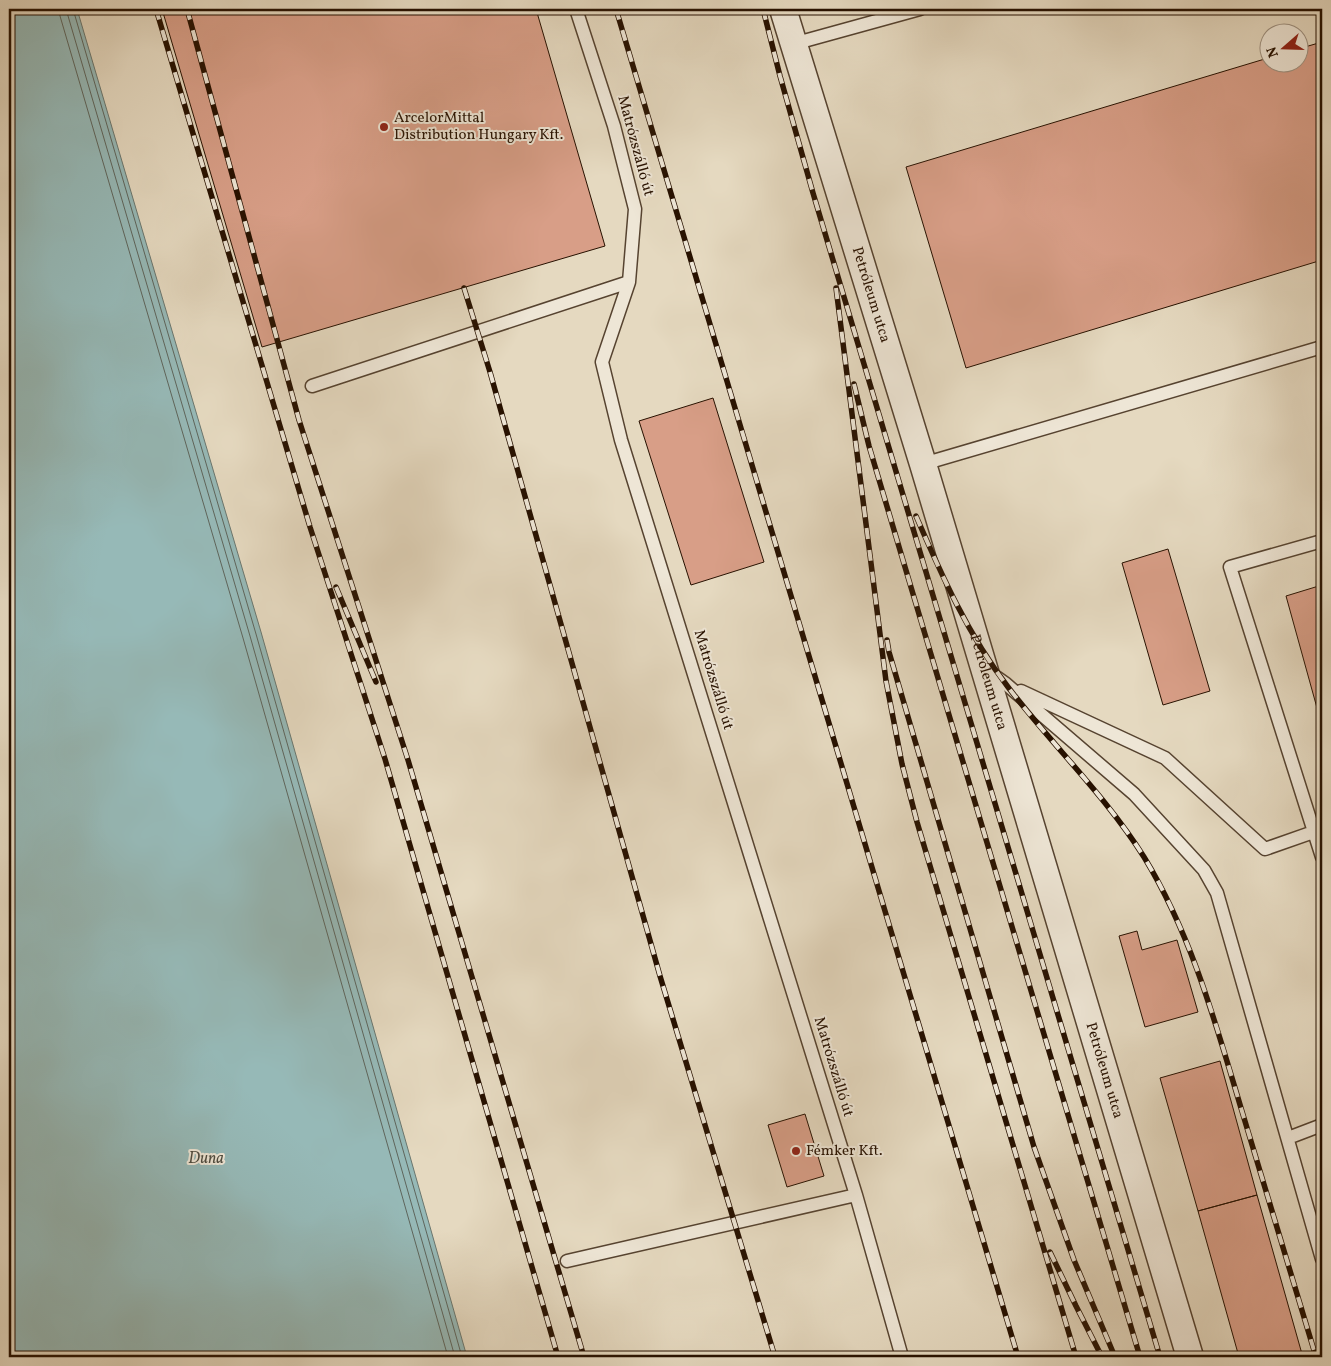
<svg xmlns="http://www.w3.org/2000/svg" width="1331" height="1366" viewBox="0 0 1331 1366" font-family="Vollkorn,serif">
<rect width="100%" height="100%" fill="#e5d9c0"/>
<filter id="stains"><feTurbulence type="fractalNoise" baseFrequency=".004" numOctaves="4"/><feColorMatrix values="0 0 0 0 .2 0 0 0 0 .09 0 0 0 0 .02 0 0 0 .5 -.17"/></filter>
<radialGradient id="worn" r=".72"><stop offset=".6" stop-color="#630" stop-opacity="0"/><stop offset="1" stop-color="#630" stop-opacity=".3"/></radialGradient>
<path fill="#96b9b7" stroke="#6a766e" d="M 9,9 L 77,9 L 261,632 L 467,1357 L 9,1357 Z"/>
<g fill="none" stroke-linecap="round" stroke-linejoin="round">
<path stroke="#5e655c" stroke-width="1" d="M 59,9 L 60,16 L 243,638 L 448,1357
M 66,9 L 250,636 L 455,1357
M 73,9 L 256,634 L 462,1357"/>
</g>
<path fill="#d89e87" stroke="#271100" d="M 162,9 L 536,9 L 605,246 L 262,347 Z
M 1322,42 L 1322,260 L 966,368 L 906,167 L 1268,58 L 1268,62 L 1298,62 L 1298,49 Z
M 713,398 L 764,562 L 691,585 L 639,421 Z
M 1168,549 L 1210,691 L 1163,705 L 1122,563 Z
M 1322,585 L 1322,726 L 1286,596 Z
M 1137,931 L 1142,950 L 1177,940 L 1198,1012 L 1145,1027 L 1119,936 Z
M 1220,1061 L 1257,1195 L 1198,1211 L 1160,1078 Z
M 805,1114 L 824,1176 L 787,1187 L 768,1125 Z
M 1257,1195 L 1302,1354 L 1291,1357 L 1239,1357 L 1198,1211 Z"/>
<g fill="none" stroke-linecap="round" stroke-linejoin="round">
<g stroke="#564330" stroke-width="15">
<path id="service" d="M 576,9 L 614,126 L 635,209 L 629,282 L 602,362 L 621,440 L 856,1195 L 902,1357
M 793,44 L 920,9
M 312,386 L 629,282
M 923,464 L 1322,347
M 1322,541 L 1230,567 L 1322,857
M 989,672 L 1006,684 L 1134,794 L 1204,870 L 1217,893 L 1322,1259
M 1021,691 L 1165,758 L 1265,849 L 1322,829
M 1288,1138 L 1322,1125
M 567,1261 L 856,1195"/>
</g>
<g stroke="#564330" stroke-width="29">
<g id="minor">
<path id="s1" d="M 783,9 L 923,464 L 1190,1357"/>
</g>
</g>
<use href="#service" stroke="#eee6d6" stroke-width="12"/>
<use href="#minor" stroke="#eee6d6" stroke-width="26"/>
<g stroke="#271100" stroke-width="5.5">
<path id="rail" d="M 156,9 L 310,527 L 385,759 L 558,1357
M 187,9 L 299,420 L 408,760 L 584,1357
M 616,9 L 1018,1357
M 763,9 L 780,76 L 813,193 L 1160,1357
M 464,288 L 490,372 L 660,976 L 775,1357
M 836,288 L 886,681 L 902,764 L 917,822 L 1076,1357
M 854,384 L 869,446 L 1140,1357
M 916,516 C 942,576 968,635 1008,687 C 1052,745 1105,795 1144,857 C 1191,934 1215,1021 1241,1108 C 1266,1191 1291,1274 1316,1357
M 336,587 L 376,682
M 887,640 L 889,652 L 1034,1147 L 1074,1260 L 1115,1357
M 1050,1252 L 1076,1306 L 1102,1357"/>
</g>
<use href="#rail" stroke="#eee6d6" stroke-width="4" stroke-dasharray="11" stroke-linecap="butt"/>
</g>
<g fill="#8f2418" stroke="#eee6d6" stroke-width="2">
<circle cx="384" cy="127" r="5"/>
<circle cx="796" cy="1151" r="5"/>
</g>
<g text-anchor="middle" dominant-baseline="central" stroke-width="4" stroke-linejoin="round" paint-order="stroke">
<g font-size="15" fill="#271100" stroke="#eee6d6" text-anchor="start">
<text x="394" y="118">ArcelorMittal<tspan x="394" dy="17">Distribution Hungary Kft.</tspan></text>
<text x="806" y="1151">Fémker Kft.</text>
</g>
<g font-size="15" fill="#271100" stroke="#eee6d6">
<text transform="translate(635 146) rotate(75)">Matrózszálló út</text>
<text stroke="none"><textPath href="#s1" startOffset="299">Petróleum utca</textPath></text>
<text transform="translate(713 680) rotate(73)">Matrózszálló út</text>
<text stroke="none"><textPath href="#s1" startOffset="704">Petróleum utca</textPath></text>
<text transform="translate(833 1067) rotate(73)">Matrózszálló út</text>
<text stroke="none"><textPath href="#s1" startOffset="1109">Petróleum utca</textPath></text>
</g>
<g font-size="16" font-style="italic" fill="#4e4c40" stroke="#eee6d6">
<text x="206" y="1159">Duna</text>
</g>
</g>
<rect width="1331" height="1366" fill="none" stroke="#e5d9c0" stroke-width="30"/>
<rect x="10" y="10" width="1311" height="1346" fill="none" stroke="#271100" stroke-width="2.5"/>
<rect x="15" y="15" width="1301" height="1336" fill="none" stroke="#271100"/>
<g transform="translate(1284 48) rotate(250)"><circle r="24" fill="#eee6d6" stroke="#9e9180"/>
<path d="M0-4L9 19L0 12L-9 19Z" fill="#8f2418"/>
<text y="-8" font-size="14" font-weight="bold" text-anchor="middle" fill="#271100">N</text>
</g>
<rect width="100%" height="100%" filter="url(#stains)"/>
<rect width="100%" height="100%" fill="url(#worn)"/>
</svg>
